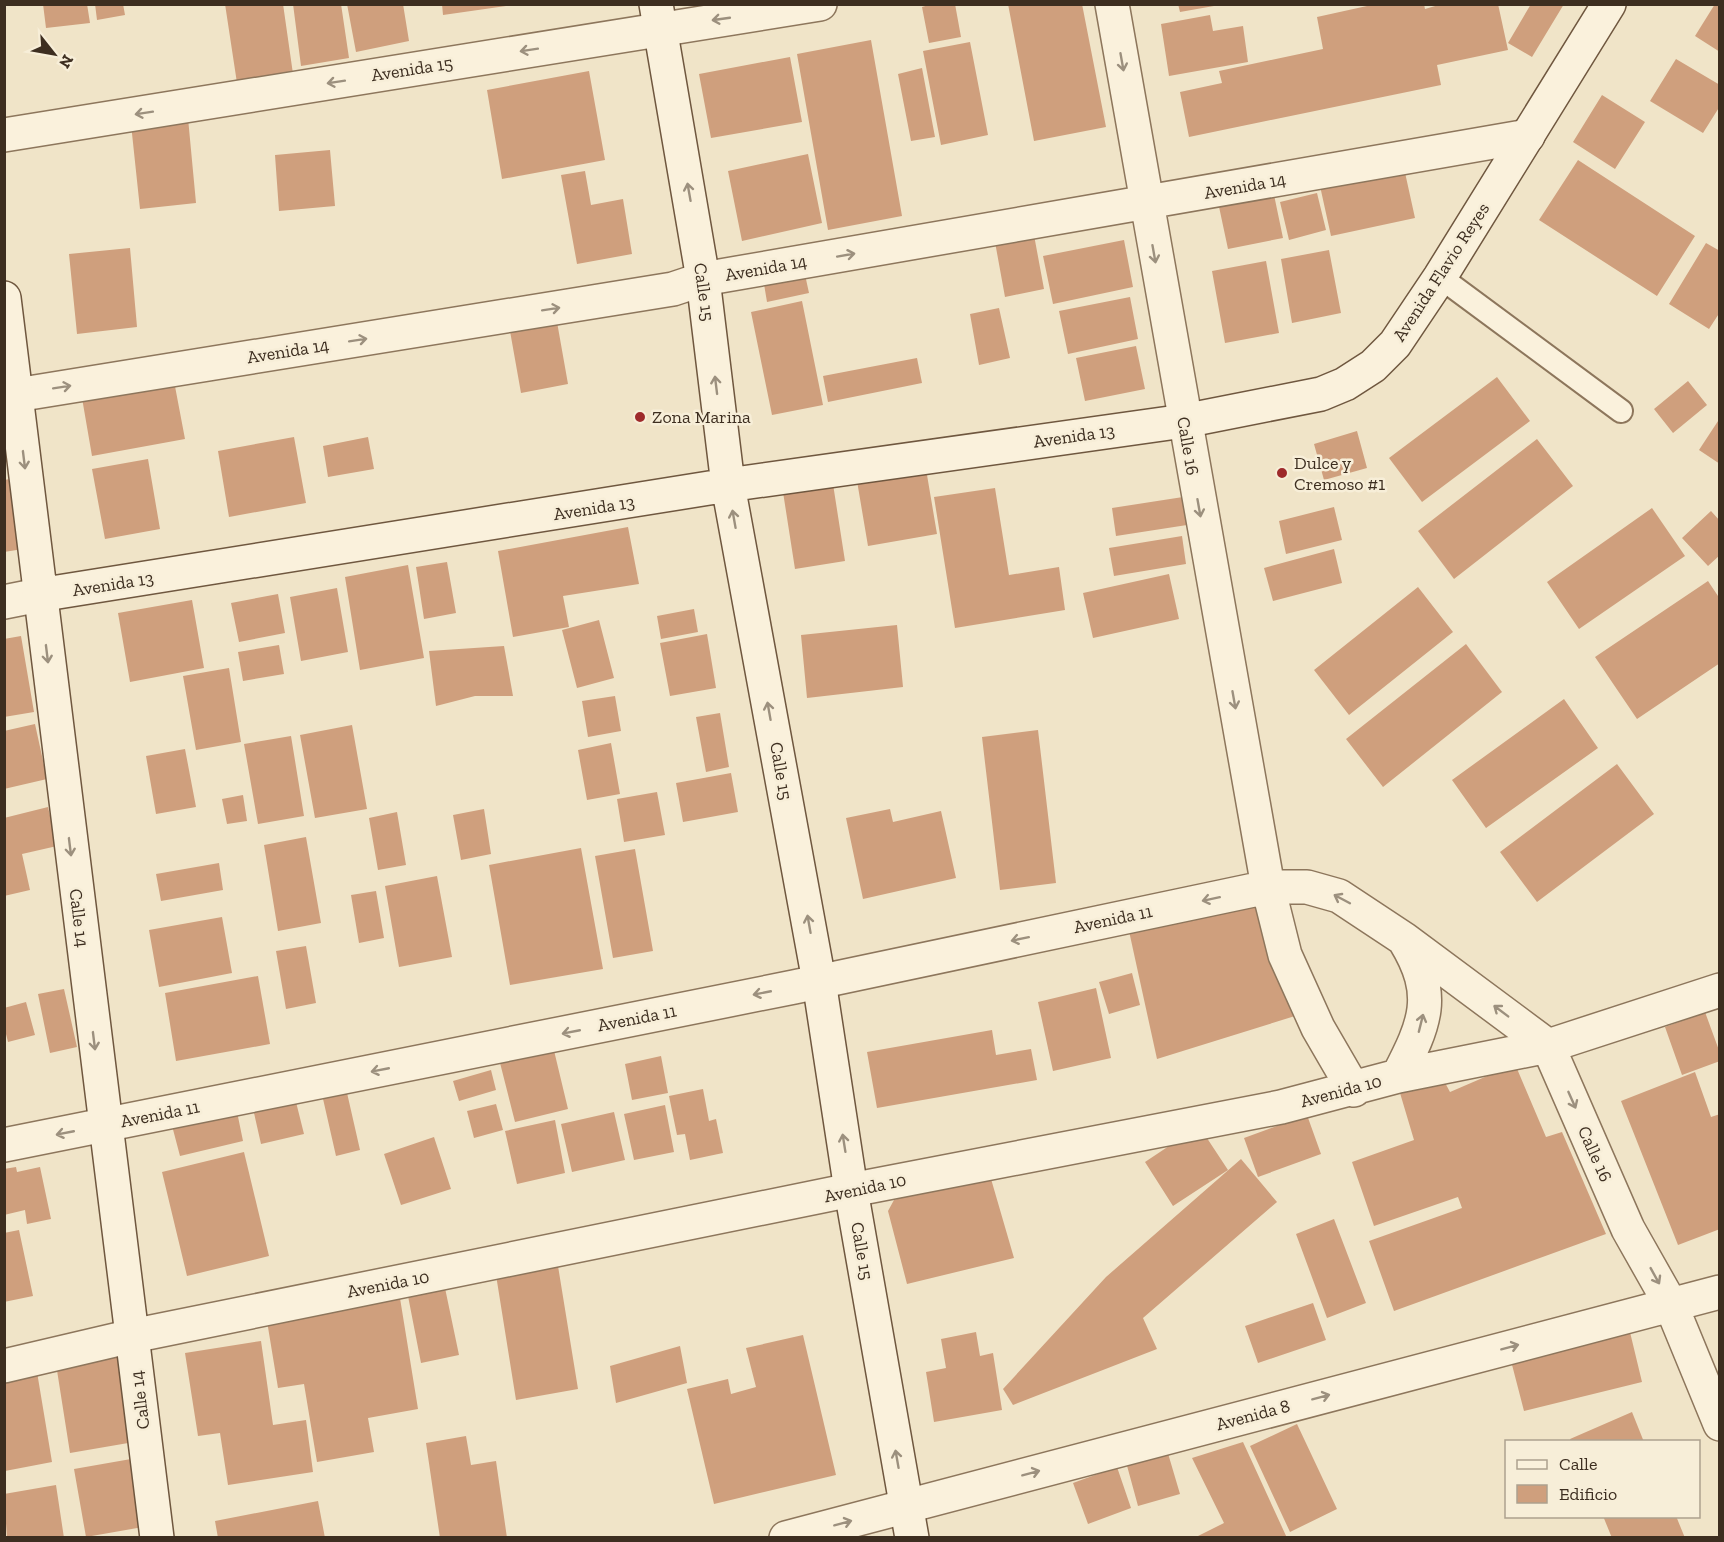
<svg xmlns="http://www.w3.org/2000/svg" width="1724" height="1542" viewBox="0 0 1724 1542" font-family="'Zilla Slab',serif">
<rect width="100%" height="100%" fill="#f0e4c8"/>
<path fill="#cf9f7d" d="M 43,4 L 87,4 L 90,23 L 46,28 Z
M 95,4 L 123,4 L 125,15 L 97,20 Z
M 225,4 L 283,4 L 293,74 L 237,83 Z
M 293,4 L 341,4 L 349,58 L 301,66 Z
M 347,4 L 403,4 L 409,41 L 356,52 Z
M 442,4 L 506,4 L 506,6 L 443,15 Z
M 932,4 L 955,4 L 961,37 L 929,43 L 922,7 Z
M 1008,4 L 1082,4 L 1106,127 L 1034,141 Z
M 1178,4 L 1213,4 L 1214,6 L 1180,12 Z
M 1376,4 L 1424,4 L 1425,9 L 1442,4 L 1498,4 L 1508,50 L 1437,65 L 1441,85 L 1189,137 L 1180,92 L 1222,83 L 1219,71 L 1323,49 L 1317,17 Z
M 1531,4 L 1564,4 L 1532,57 L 1508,43 Z
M 1715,4 L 1720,4 L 1720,52 L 1695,36 Z
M 1210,15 L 1213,31 L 1243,26 L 1248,62 L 1169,76 L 1161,24 Z
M 871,40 L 902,216 L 828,230 L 797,54 Z
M 970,42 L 988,135 L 941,145 L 923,51 Z
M 790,57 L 802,122 L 711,138 L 699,74 Z
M 1676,59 L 1720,85 L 1720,106 L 1703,133 L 1650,101 Z
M 922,68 L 935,137 L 911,141 L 898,74 Z
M 589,71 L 605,160 L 502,179 L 487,90 Z
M 1602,95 L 1645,122 L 1615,169 L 1573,142 Z
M 188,118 L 196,203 L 140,209 L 131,124 Z
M 330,150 L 335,206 L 279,211 L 275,155 Z
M 808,154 L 822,223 L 742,241 L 728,171 Z
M 1578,160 L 1695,236 L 1657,296 L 1539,220 Z
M 1404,168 L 1415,218 L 1331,236 L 1320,186 Z
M 585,171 L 591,205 L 623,199 L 632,254 L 577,264 L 561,175 Z
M 1273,190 L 1283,238 L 1228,249 L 1218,202 Z
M 1317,193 L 1326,230 L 1289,240 L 1280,202 Z
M 1034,235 L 1044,289 L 1005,297 L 995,242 Z
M 1124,240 L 1133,287 L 1053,304 L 1043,256 Z
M 1706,243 L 1720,251 L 1720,312 L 1709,329 L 1669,304 Z
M 130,248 L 137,327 L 77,334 L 69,254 Z
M 1329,250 L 1341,313 L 1292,323 L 1281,259 Z
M 1266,261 L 1279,333 L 1225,343 L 1212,271 Z
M 804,270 L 809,293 L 767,302 L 763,278 Z
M 1130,297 L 1138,339 L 1068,354 L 1059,311 Z
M 802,301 L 823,405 L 772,415 L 751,312 Z
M 554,305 L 568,384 L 521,393 L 507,314 Z
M 999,308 L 1010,358 L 979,365 L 970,314 Z
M 1136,346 L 1145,389 L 1085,401 L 1076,358 Z
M 917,358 L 922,383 L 828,402 L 823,376 Z
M 1497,377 L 1530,421 L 1422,502 L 1389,458 Z
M 174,381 L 185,439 L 92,456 L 82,398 Z
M 1688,381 L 1707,405 L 1673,433 L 1654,409 Z
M 1720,418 L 1720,464 L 1699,450 Z
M 1357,431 L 1367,468 L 1324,480 L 1314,444 Z
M 294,437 L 306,503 L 229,517 L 218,451 Z
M 368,437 L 374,469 L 328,477 L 323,446 Z
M 1537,439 L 1573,486 L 1454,579 L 1418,531 Z
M 148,459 L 160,529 L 105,539 L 92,469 Z
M 926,469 L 937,534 L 868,546 L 857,481 Z
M 10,479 L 23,549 L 4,552 L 4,480 Z
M 833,484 L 845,561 L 795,569 L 783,492 Z
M 995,488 L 1009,575 L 1059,567 L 1065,610 L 955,628 L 934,497 Z
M 1183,497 L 1187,525 L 1116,536 L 1112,508 Z
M 1334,507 L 1342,540 L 1286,554 L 1279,521 Z
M 1652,508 L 1685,556 L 1579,629 L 1547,582 Z
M 1711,511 L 1720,521 L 1720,555 L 1708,566 L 1682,538 Z
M 628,527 L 639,584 L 563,596 L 569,627 L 513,637 L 498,551 Z
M 1182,536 L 1186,564 L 1114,576 L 1109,548 Z
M 1334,549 L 1342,583 L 1273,601 L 1264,568 Z
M 447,562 L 456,613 L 424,619 L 416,567 Z
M 408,565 L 424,658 L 360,670 L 345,577 Z
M 1169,574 L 1179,619 L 1093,638 L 1083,593 Z
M 1708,581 L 1720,599 L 1720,663 L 1637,719 L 1595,657 Z
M 1418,587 L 1453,632 L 1349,715 L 1314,670 Z
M 337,588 L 348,652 L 301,661 L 290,597 Z
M 278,594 L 285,633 L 239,642 L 231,603 Z
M 192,600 L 204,668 L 130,682 L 118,613 Z
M 694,609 L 698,632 L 661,639 L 657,616 Z
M 599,620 L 614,678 L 577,688 L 562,630 Z
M 897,625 L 903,687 L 807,698 L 801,635 Z
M 707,634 L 716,688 L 670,696 L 660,643 Z
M 21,636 L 34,712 L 4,717 L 4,639 Z
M 1466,644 L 1502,692 L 1383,787 L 1346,739 Z
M 279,645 L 284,674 L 243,681 L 238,652 Z
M 504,646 L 513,696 L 475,696 L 436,706 L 429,651 Z
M 229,668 L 241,742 L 196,750 L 183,676 Z
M 615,696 L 621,731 L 588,737 L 582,701 Z
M 1564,699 L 1598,748 L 1486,828 L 1452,780 Z
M 720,713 L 729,767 L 706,772 L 696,717 Z
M 35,724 L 47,779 L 4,789 L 4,731 Z
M 352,725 L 367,809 L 315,818 L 300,735 Z
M 1038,730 L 1056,883 L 1000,890 L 982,737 Z
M 291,736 L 304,816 L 258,824 L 244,744 Z
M 611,743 L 620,794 L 587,800 L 578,750 Z
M 185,749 L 196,807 L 156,814 L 146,756 Z
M 1617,764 L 1654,814 L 1537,902 L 1500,852 Z
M 731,773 L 738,812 L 683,822 L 676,783 Z
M 657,792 L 665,835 L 624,842 L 617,799 Z
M 243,795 L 247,821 L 227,824 L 222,799 Z
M 48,807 L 57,846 L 22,854 L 30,890 L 4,896 L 4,818 Z
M 484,809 L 491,854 L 461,860 L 453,815 Z
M 890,809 L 893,822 L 941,811 L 956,878 L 863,899 L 846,818 Z
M 397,812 L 406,865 L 378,870 L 369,818 Z
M 306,837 L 321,923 L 278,931 L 264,845 Z
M 581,848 L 603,969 L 510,985 L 489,865 Z
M 635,849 L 653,951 L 613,958 L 595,856 Z
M 219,863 L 223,890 L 161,901 L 156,874 Z
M 437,876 L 452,957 L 399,967 L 385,886 Z
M 376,891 L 384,938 L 359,943 L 351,895 Z
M 1265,900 L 1295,1016 L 1157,1059 L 1129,931 Z
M 222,917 L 232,973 L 159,987 L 149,930 Z
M 306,946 L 316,1003 L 286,1009 L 276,951 Z
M 1132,973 L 1140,1005 L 1109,1014 L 1099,982 Z
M 258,976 L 270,1044 L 176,1061 L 165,993 Z
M 1096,988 L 1111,1058 L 1053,1071 L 1038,1002 Z
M 64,989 L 77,1047 L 50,1053 L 38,994 Z
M 26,1002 L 35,1035 L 8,1042 L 4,1026 L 4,1008 Z
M 1705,1012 L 1720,1053 L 1720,1061 L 1682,1075 L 1665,1027 Z
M 992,1030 L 996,1055 L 1031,1049 L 1037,1080 L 877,1108 L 867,1052 Z
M 551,1038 L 568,1109 L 515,1122 L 497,1051 Z
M 661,1056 L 668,1093 L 632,1100 L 625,1064 Z
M 1515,1064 L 1546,1137 L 1562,1132 L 1606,1234 L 1394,1311 L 1369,1241 L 1462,1208 L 1458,1197 L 1374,1226 L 1352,1162 L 1414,1140 L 1400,1093 L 1443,1079 L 1450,1092 Z
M 491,1070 L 496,1090 L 459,1101 L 453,1081 Z
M 1695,1072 L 1711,1117 L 1720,1114 L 1720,1229 L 1678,1245 L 1621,1101 Z
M 345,1084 L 360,1150 L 336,1156 L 321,1090 Z
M 703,1089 L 709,1121 L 716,1119 L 723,1153 L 690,1160 L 685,1134 L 677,1135 L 669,1096 Z
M 294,1094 L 304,1134 L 261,1144 L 252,1104 Z
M 235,1102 L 243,1141 L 180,1156 L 170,1118 Z
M 496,1104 L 503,1130 L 474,1138 L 467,1111 Z
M 665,1105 L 674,1152 L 634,1160 L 624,1114 Z
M 614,1112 L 625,1160 L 572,1172 L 561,1124 Z
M 1307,1115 L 1321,1154 L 1258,1177 L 1244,1138 Z
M 555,1120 L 565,1173 L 517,1184 L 505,1131 Z
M 1199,1126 L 1228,1170 L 1173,1206 L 1145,1162 Z
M 434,1137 L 451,1189 L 401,1205 L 384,1154 Z
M 244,1152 L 269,1256 L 187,1276 L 162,1172 Z
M 1241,1159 L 1277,1202 L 1143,1318 L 1157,1349 L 1013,1405 L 1003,1389 L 1106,1277 Z
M 16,1167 L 17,1172 L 40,1167 L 51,1219 L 27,1224 L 25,1210 L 4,1215 L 4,1169 Z
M 989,1172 L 1014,1258 L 907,1284 L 888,1211 L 894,1200 Z
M 1334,1219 L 1366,1303 L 1327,1318 L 1296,1234 Z
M 19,1230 L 33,1296 L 4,1302 L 4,1233 Z
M 558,1266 L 578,1389 L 516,1400 L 496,1275 Z
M 445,1288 L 459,1355 L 421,1363 L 408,1296 Z
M 399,1292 L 418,1409 L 368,1418 L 374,1452 L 317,1462 L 304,1384 L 278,1388 L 266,1315 Z
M 1313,1303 L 1326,1340 L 1258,1363 L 1245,1326 Z
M 1629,1328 L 1642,1382 L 1524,1411 L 1510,1357 Z
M 976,1332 L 980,1356 L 993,1353 L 1002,1410 L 934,1422 L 926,1372 L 946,1368 L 941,1339 Z
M 803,1335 L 836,1475 L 714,1504 L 687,1389 L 728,1379 L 731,1394 L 756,1387 L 746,1348 Z
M 261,1341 L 273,1425 L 306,1420 L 313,1472 L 228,1485 L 220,1433 L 198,1436 L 185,1353 Z
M 680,1346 L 687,1383 L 616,1403 L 610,1366 Z
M 119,1353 L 134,1442 L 70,1453 L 56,1364 Z
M 37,1372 L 52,1462 L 5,1471 L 4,1378 Z
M 1632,1412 L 1644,1442 L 1571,1442 L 1570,1439 Z
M 1297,1424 L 1337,1509 L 1290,1532 L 1250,1446 Z
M 466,1436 L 471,1465 L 496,1461 L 507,1538 L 440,1538 L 426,1443 Z
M 1243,1442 L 1287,1538 L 1194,1538 L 1224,1523 L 1192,1458 Z
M 1167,1450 L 1180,1494 L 1138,1506 L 1126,1462 Z
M 131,1459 L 143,1527 L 86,1537 L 74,1469 Z
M 1117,1467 L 1131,1508 L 1088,1524 L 1073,1483 Z
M 56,1485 L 64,1538 L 7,1538 L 4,1494 Z
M 318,1501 L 325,1538 L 218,1538 L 215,1521 Z
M 1603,1516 L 1676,1516 L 1685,1538 L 1612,1538 Z"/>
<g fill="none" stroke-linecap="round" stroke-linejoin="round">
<g stroke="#8d765c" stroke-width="26">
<path id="lane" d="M 1440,277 L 1621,411"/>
</g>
<g stroke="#8d765c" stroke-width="36">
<path id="street" d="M 1112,4 L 1268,887 L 1285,955 L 1318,1028 L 1354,1090
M 4,135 L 820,4
M 4,397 L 673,289 L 703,279 L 1528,136
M 4,602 L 39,595
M 1398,1076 C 1425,1024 1438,995 1405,941
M 4,1145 L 794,987 L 1268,887 L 1307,887 L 1339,896 L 1404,939 L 1548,1046 L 1628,1229 L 1671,1305 L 1720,1424
M 4,1366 L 132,1336 L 851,1190 L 1281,1107 L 1398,1076 L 1548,1046 L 1720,990
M 786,1538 L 1720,1292"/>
</g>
<g stroke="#6f573f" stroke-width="36">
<path id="secondary" d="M 656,4 L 703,279 L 728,485 L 819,981 L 851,1190 L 912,1538
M 4,298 L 157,1538
M 39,595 L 728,485 L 1184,421 L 1321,394 L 1345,384 L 1373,366 L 1395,344 L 1440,277 L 1609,4"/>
</g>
<use href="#lane" stroke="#faf1dc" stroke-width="22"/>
<use href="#street" stroke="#faf1dc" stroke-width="33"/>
<use href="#secondary" stroke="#faf1dc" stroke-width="33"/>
</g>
<defs><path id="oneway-shaft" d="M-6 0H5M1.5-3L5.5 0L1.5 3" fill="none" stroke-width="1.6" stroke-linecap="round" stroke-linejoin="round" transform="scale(1.5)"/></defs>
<g stroke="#9c907e">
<use href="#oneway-shaft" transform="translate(721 19) rotate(172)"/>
<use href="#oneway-shaft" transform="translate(529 50) rotate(171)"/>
<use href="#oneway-shaft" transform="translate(1122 62) rotate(80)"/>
<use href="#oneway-shaft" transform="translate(336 82) rotate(171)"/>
<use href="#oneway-shaft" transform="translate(144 113) rotate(171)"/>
<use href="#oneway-shaft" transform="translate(689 192) rotate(-100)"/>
<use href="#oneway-shaft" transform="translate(1154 254) rotate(80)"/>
<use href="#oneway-shaft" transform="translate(846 255) rotate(-10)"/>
<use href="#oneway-shaft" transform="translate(551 309) rotate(-9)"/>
<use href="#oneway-shaft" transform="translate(358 340) rotate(-9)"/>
<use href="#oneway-shaft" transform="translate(716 385) rotate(-97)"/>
<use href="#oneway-shaft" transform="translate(62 387) rotate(-9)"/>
<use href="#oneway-shaft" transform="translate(24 460) rotate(83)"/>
<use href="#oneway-shaft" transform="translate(1199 508) rotate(80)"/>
<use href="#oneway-shaft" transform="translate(734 519) rotate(-100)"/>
<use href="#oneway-shaft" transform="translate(47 654) rotate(83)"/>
<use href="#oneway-shaft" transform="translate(1234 700) rotate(80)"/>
<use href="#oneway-shaft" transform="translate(769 711) rotate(-100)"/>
<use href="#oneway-shaft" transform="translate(70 847) rotate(83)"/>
<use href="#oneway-shaft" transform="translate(1211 899) rotate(168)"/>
<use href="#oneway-shaft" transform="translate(1342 899) rotate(-152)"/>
<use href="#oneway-shaft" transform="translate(809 924) rotate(-100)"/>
<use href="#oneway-shaft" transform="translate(1020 939) rotate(168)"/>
<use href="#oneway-shaft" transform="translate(762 993) rotate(169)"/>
<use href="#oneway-shaft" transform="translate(1501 1011) rotate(-143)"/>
<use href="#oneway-shaft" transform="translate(1421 1023) rotate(-76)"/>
<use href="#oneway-shaft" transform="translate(571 1032) rotate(169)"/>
<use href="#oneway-shaft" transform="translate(94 1041) rotate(83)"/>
<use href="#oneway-shaft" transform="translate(380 1070) rotate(169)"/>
<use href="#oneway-shaft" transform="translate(1572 1100) rotate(66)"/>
<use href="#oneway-shaft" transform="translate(65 1133) rotate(169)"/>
<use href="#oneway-shaft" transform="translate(844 1143) rotate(-99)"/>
<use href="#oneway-shaft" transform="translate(1655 1276) rotate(61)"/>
<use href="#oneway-shaft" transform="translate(1510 1347) rotate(-15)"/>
<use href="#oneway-shaft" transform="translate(1321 1397) rotate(-15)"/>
<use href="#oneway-shaft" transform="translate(897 1459) rotate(-100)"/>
<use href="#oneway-shaft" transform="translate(1031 1473) rotate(-15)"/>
<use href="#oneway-shaft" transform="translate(843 1523) rotate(-15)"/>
</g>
<g fill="#9e2a2b" stroke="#f7eed8" stroke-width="2">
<circle cx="640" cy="417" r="6"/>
<circle cx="1282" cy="473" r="6"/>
</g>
<g text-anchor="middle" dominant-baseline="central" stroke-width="5" stroke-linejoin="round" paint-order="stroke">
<g font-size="18" fill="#3d2e20" stroke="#f7eed8">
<text transform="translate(412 69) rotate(-9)">Avenida 15</text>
<text transform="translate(1245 186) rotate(-10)">Avenida 14</text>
<text transform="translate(766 268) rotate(-10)">Avenida 14</text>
<text transform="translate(1441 272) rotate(-57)">Avenida Flavio Reyes</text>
<text transform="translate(704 292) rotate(82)">Calle 15</text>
<text transform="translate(288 351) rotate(-9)">Avenida 14</text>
<text transform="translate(1074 436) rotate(-8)">Avenida 13</text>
<text transform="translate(1188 446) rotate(80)">Calle 16</text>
<text transform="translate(594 508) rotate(-9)">Avenida 13</text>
<text transform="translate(113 584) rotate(-9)">Avenida 13</text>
<text transform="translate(781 771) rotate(80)">Calle 15</text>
<text transform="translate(79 918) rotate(83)">Calle 14</text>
<text transform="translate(1113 919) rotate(-12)">Avenida 11</text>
<text transform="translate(637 1018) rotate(-11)">Avenida 11</text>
<text transform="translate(1341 1091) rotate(-15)">Avenida 10</text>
<text transform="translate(160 1114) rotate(-11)">Avenida 11</text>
<text transform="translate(1595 1154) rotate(66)">Calle 16</text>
<text transform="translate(865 1188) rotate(-12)">Avenida 10</text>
<text transform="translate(862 1251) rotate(80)">Calle 15</text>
<text transform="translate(388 1284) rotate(-11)">Avenida 10</text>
<text transform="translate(140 1400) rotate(-97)">Calle 14</text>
<text transform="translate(1253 1415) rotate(-15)">Avenida 8</text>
</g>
<g font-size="18" fill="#3d2e20" stroke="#f7eed8" text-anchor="start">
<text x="652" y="417">Zona Marina</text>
<text x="1294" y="463">Dulce y<tspan x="1294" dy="21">Cremoso #1</tspan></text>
</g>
</g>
<rect width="1724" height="1542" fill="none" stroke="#3d2e20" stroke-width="12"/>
<rect x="1505" y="1440" width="195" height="78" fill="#f7eed8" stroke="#ada18e" stroke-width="1.5"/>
<rect x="1517" y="1460" width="30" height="9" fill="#faf1dc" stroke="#ada18e" stroke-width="1.5"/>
<text x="1559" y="1470" font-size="18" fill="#3d2e20">Calle</text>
<rect x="1517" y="1485" width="30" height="18" fill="#cf9f7d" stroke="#ada18e" stroke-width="1.5"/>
<text x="1559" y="1500" font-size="18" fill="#3d2e20">Edificio</text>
<g transform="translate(54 54) rotate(121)" stroke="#f7eed8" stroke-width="4.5" paint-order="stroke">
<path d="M0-4.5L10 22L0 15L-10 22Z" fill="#3d2e20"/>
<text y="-9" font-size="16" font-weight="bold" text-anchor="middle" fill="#3d2e20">N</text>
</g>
</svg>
